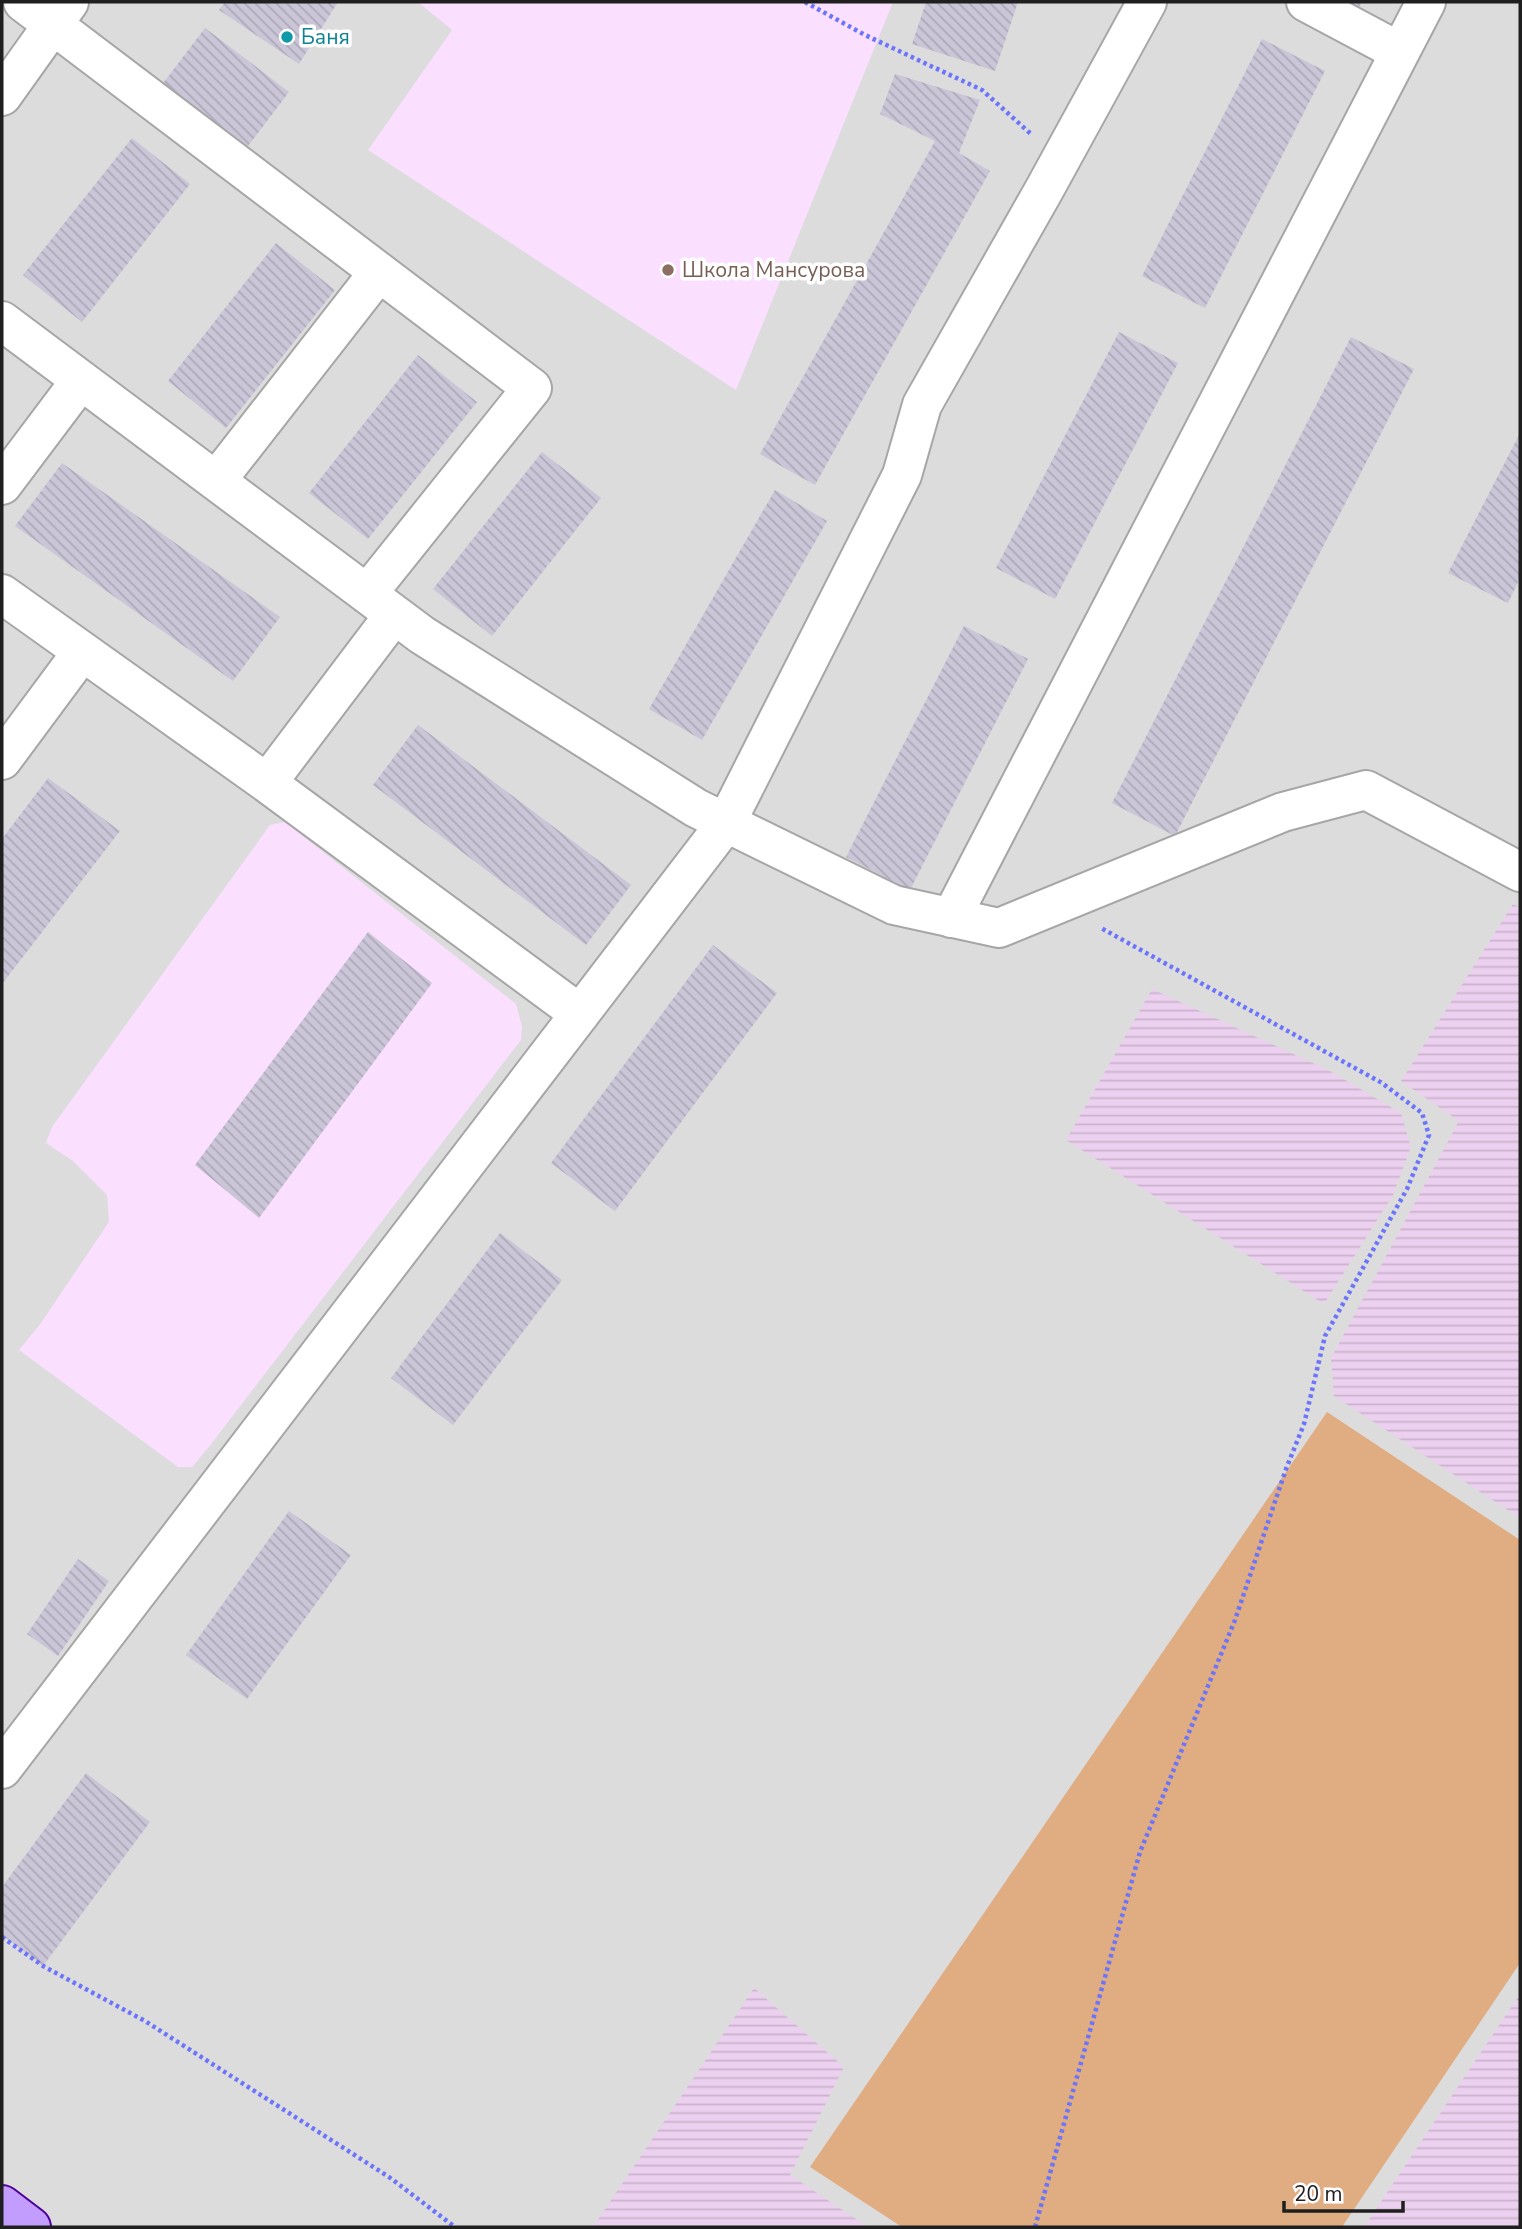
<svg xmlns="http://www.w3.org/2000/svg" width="1522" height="2229" viewBox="0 0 1522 2229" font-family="'Nunito Sans',sans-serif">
<defs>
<pattern id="farmland-rules" width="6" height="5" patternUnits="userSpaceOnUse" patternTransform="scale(1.75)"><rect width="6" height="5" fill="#ecd0ef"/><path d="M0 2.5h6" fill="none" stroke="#cab2cc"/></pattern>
<pattern id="building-back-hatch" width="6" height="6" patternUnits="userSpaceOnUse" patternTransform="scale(1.75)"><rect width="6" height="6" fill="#cac5d7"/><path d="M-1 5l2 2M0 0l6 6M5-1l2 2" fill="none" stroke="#ada9b8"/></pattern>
</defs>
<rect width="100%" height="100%" fill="#eae5f0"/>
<path fill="#dcdcdd" d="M 2,2 L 1520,2 L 1520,2227 L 2,2227 Z"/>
<path fill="#fadfff" d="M 418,2 L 893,2 L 736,390 L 368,150 L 452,30 Z
M 285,822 L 516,1004 L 522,1026 L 521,1040 L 208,1448 L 192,1467 L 178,1467 L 19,1350 L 41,1323 L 109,1222 L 107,1195 L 73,1161 L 46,1143 L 52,1127 L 270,825 Z"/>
<path fill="url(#farmland-rules)" d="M 1513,904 L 1520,908 L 1520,1518 L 1334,1396 L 1331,1358 L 1459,1121 L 1401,1081 Z
M 1152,989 L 1330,1071 L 1401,1113 L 1411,1147 L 1393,1195 L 1324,1304 L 1066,1140 Z
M 754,1988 L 844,2067 L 790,2175 L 868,2227 L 593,2227 Z
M 1520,1994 L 1520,2227 L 1364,2227 Z"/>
<path fill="#e0ac82" d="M 1327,1412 L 1520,1540 L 1520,1963 L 1342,2227 L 902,2227 L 810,2167 Z"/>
<path fill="url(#building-back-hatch)" d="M 225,2 L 338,2 L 299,64 L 219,10 Z
M 926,2 L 1018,2 L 995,71 L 912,44 Z
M 1344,2 L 1362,2 L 1358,9 Z
M 205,28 L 289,92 L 245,150 L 161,86 Z
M 1262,39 L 1325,71 L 1205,308 L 1142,276 Z
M 895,74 L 980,100 L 959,153 L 990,171 L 815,485 L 760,454 L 935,141 L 880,114 Z
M 132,138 L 190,184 L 82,322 L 23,275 Z
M 276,243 L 335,290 L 226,428 L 168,381 Z
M 1119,332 L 1178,363 L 1055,599 L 996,568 Z
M 1351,337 L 1414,369 L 1175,836 L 1112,803 Z
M 418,355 L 477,402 L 368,539 L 309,493 Z
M 1520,433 L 1520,578 L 1508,603 L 1448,573 Z
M 542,452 L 601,498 L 492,636 L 433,589 Z
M 62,463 L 280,617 L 233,681 L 15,526 Z
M 775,490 L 827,521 L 702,740 L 649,709 Z
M 964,626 L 1028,659 L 910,890 L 846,857 Z
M 418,725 L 631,885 L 586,945 L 373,785 Z
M 48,778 L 120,831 L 2,984 L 2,839 Z
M 368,932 L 432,983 L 259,1218 L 195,1165 Z
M 713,945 L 777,993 L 615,1211 L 551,1163 Z
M 500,1233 L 562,1280 L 453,1425 L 391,1378 Z
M 289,1511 L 351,1555 L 247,1699 L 186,1655 Z
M 78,1559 L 109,1581 L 58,1656 L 27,1634 Z
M 86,1773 L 150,1822 L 43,1966 L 2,1935 L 2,1887 Z"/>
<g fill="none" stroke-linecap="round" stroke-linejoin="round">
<g stroke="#a6a6a6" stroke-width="42">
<path id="minor" d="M 23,2 L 532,388 L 367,594
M 1306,2 L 1400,52
M 2,96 L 69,2
M 2,321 L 422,635 L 696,808 L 894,905 L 999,928 L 1283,812 L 1366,790 L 1520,872
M 216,481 L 379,272
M 2,485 L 81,380
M 2,594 L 267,783 L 394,615
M 2,760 L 82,652
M 267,783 L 580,1014
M 951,918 L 1426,2
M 2,1769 L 726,823 L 902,475 L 922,405 L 1044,190 L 1147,2"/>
</g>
<g stroke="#4d009a" stroke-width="42">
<path id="major" d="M 2,2205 L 31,2227"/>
</g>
<path stroke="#6b74fb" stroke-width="4.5" stroke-dasharray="3.5 3.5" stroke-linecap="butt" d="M 805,2 L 865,35 L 982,90 L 1031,134
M 2,1937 L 43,1966 L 145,2021 L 389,2177 L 455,2227
M 1035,2227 L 1140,1852 L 1235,1620 L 1286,1469 L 1304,1424 L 1325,1336 L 1407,1189 L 1429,1135 L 1422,1113 L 1382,1083 L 1101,928"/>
<use href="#minor" stroke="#fff" stroke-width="38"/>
<use href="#major" stroke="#c39dfd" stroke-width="38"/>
</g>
<circle fill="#0f9aa8" stroke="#fff" stroke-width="2.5" cx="287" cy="37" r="7"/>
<circle fill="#8d6e63" stroke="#fff" stroke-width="2.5" cx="668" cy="270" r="7"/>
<g text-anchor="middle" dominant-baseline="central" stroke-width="7" stroke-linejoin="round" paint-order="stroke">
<g font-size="21" fill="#0d838f" stroke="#fff" text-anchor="start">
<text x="301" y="37">Баня</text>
</g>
<g font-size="21" fill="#785e54" stroke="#fff" text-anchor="start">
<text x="682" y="270">Школа Мансурова</text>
</g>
</g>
<rect width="1522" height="2229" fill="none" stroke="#1f1f1f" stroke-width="7"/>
<path d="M1284 2201v10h119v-10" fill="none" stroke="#1f1f1f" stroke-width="3.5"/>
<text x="1294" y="2201" font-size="21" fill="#1f1f1f" stroke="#ffffff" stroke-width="5" paint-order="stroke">20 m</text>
</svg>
